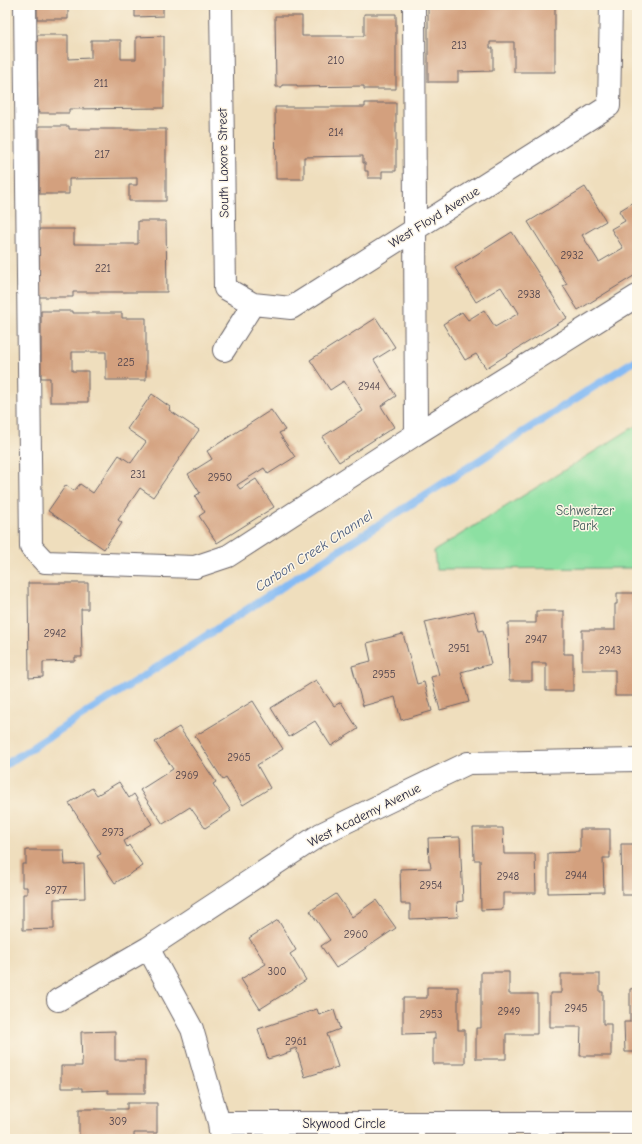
<svg xmlns="http://www.w3.org/2000/svg" width="642" height="1144" viewBox="0 0 642 1144" font-family="'Comic Neue',sans-serif">
<rect width="100%" height="100%" fill="#fcf5e5"/>
<filter id="ink" filterUnits="userSpaceOnUse"><feTurbulence type="fractalNoise" baseFrequency=".025" numOctaves="2"/><feDisplacementMap in="SourceGraphic" scale="8" xChannelSelector="R" yChannelSelector="G"/><feConvolveMatrix kernelMatrix="1 2 1 2 8 2 1 2 1" color-interpolation-filters="sRGB"/></filter>
<filter id="wash" filterUnits="userSpaceOnUse"><feTurbulence type="fractalNoise" baseFrequency=".012" numOctaves="4" result="noise"/><feDisplacementMap in="SourceGraphic" scale="16" xChannelSelector="R" yChannelSelector="G"/><feGaussianBlur stdDeviation="0.9" result="paint"/><feColorMatrix in="noise" values="0 0 0 0 0 0 0 0 0 0 0 0 0 0 0 0 0 1.4 0 .05"/><feComposite in="paint" operator="in"/></filter>
<g filter="url(#wash)">
<rect width="100%" height="100%" fill="#efdebd"/>
<path fill="#8ce0a2" stroke="#57816e" d="M 637,425 L 637,568 L 436,569 L 434,551 Z"/>
<g fill="none" stroke-linecap="round" stroke-linejoin="round">
<path stroke="#85bbf4" stroke-width="8" d="M 5,765 L 637,359"/>
</g>
<g id="blocks">
<path fill="#d3a07e" d="M 37,5 L 68,5 L 68,19 L 37,19 Z
M 135,5 L 163,5 L 163,16 L 135,17 Z
M 428,5 L 555,5 L 555,72 L 514,72 L 514,42 L 490,42 L 490,48 L 493,48 L 493,71 L 458,72 L 458,82 L 428,82 Z
M 364,14 L 396,14 L 396,89 L 364,89 L 364,86 L 297,87 L 297,85 L 282,85 L 282,87 L 276,87 L 275,16 L 302,16 L 302,36 L 364,36 Z
M 37,35 L 68,35 L 68,59 L 91,58 L 91,40 L 121,40 L 121,59 L 136,59 L 136,37 L 164,36 L 164,108 L 69,109 L 69,113 L 38,113 Z
M 365,103 L 396,103 L 396,171 L 382,171 L 382,178 L 368,178 L 368,171 L 365,171 L 365,163 L 363,163 L 363,156 L 304,157 L 304,179 L 276,179 L 275,107 L 365,107 Z
M 39,126 L 69,126 L 69,129 L 166,129 L 166,201 L 129,201 L 129,185 L 137,185 L 137,178 L 69,179 L 69,194 L 39,194 Z
M 585,187 L 606,221 L 582,235 L 599,262 L 623,248 L 611,229 L 625,221 L 619,211 L 637,200 L 637,274 L 578,310 L 563,286 L 567,284 L 528,222 Z
M 138,221 L 166,221 L 167,292 L 73,292 L 73,297 L 39,297 L 39,229 L 74,229 L 74,244 L 138,244 Z
M 512,232 L 567,318 L 486,368 L 476,354 L 465,360 L 443,324 L 462,312 L 468,320 L 484,310 L 495,327 L 519,313 L 514,305 L 513,306 L 501,287 L 476,302 L 455,268 Z
M 41,311 L 73,311 L 73,313 L 122,313 L 122,318 L 146,318 L 146,380 L 106,380 L 106,352 L 72,352 L 72,371 L 88,371 L 88,402 L 50,402 L 50,378 L 41,378 Z
M 376,318 L 395,347 L 374,360 L 396,396 L 381,406 L 394,427 L 339,462 L 322,437 L 363,411 L 344,381 L 330,390 L 310,360 Z
M 152,394 L 170,407 L 169,410 L 199,430 L 153,497 L 140,488 L 118,520 L 122,523 L 104,549 L 48,511 L 66,485 L 74,491 L 80,484 L 93,493 L 119,455 L 131,463 L 146,442 L 127,429 Z
M 271,410 L 285,430 L 279,433 L 295,457 L 268,474 L 264,468 L 237,485 L 240,489 L 256,479 L 274,507 L 217,543 L 199,516 L 205,512 L 195,496 L 200,493 L 188,474 L 212,459 L 207,451 Z
M 28,583 L 88,583 L 88,609 L 81,609 L 82,657 L 75,657 L 75,661 L 43,662 L 43,677 L 29,678 Z
M 617,593 L 635,593 L 635,604 L 637,604 L 637,696 L 615,696 L 615,670 L 582,670 L 582,630 L 615,630 L 615,604 L 617,604 Z
M 474,611 L 479,631 L 483,630 L 491,664 L 461,672 L 469,702 L 440,710 L 431,677 L 439,675 L 425,622 Z
M 536,611 L 564,611 L 564,654 L 573,654 L 573,691 L 546,691 L 546,663 L 532,663 L 532,681 L 509,681 L 508,623 L 536,623 Z
M 403,634 L 417,684 L 424,682 L 432,711 L 401,720 L 395,697 L 363,706 L 352,666 L 371,661 L 367,643 Z
M 316,680 L 334,706 L 341,702 L 358,729 L 331,746 L 315,721 L 289,737 L 271,708 Z
M 253,701 L 283,749 L 257,765 L 270,788 L 243,805 L 226,778 L 223,780 L 195,736 Z
M 179,727 L 216,782 L 213,784 L 231,811 L 205,828 L 190,807 L 163,824 L 140,790 L 173,769 L 155,742 Z
M 119,782 L 129,798 L 134,794 L 152,824 L 124,841 L 127,847 L 129,845 L 143,866 L 115,883 L 97,856 L 101,854 L 69,803 L 92,788 L 97,795 Z
M 473,828 L 503,828 L 504,854 L 535,854 L 536,893 L 503,893 L 503,909 L 481,910 L 480,860 L 474,860 Z
M 580,829 L 610,829 L 610,858 L 603,858 L 604,892 L 548,893 L 548,853 L 580,852 Z
M 460,837 L 463,901 L 457,902 L 458,917 L 410,919 L 410,904 L 401,904 L 400,869 L 431,868 L 430,862 L 429,862 L 428,838 Z
M 621,844 L 637,844 L 637,895 L 622,895 Z
M 26,850 L 64,850 L 65,865 L 84,864 L 85,898 L 54,899 L 54,929 L 23,930 L 23,894 L 27,894 L 27,887 L 22,887 L 22,864 L 26,864 Z
M 336,894 L 352,917 L 376,900 L 396,928 L 336,968 L 321,946 L 330,940 L 310,911 Z
M 278,920 L 296,950 L 290,954 L 306,980 L 260,1009 L 241,979 L 266,964 L 249,938 Z
M 481,972 L 509,972 L 509,994 L 537,994 L 537,1034 L 506,1034 L 506,1059 L 476,1059 L 476,1028 L 481,1028 Z
M 561,974 L 600,974 L 600,992 L 603,992 L 603,1024 L 611,1024 L 611,1056 L 580,1056 L 581,1027 L 550,1027 L 550,993 L 561,993 Z
M 427,987 L 458,987 L 458,1030 L 465,1030 L 465,1064 L 433,1064 L 433,1039 L 435,1039 L 435,1033 L 403,1034 L 403,998 L 427,998 Z
M 637,988 L 637,1052 L 625,1052 L 624,1022 L 630,1022 L 630,989 Z
M 317,1009 L 319,1015 L 334,1010 L 340,1029 L 327,1034 L 338,1067 L 305,1077 L 296,1048 L 290,1050 L 291,1052 L 268,1059 L 258,1029 Z
M 115,1031 L 115,1060 L 145,1060 L 145,1093 L 108,1093 L 108,1090 L 82,1091 L 82,1088 L 61,1088 L 61,1066 L 82,1066 L 81,1032 Z
M 127,1103 L 157,1103 L 157,1133 L 134,1133 L 134,1139 L 79,1139 L 79,1109 L 127,1109 Z"/>
</g>
</g>
<g filter="url(#ink)">
<use href="#blocks" fill-opacity="0" stroke="#6a6468" stroke-width="1"/>
<g fill="none" stroke-linecap="round" stroke-linejoin="round">
<g stroke="#6a6468" stroke-width="24">
<path id="minor" d="M 25,5 L 31,547 L 45,562 L 195,567 L 228,556 L 416,434 L 414,5
M 221,5 L 225,288 L 253,304 L 291,308 L 609,106 L 611,5
M 224,350 L 253,304
M 416,434 L 637,296
M 148,948 L 192,1029 L 219,1123 L 221,1139
M 58,1000 L 148,948 L 321,834 L 468,763 L 637,760
M 219,1123 L 637,1123"/>
</g>
<use href="#minor" stroke="#fff" stroke-width="22"/>
</g>
</g>
<g text-anchor="middle" dominant-baseline="central" stroke-width="3" stroke-linejoin="round" paint-order="stroke">
<g font-size="11" fill="#4e424c">
<text x="459" y="45">213</text>
<text x="336" y="60">210</text>
<text x="101" y="83">211</text>
<text x="336" y="132">214</text>
<text x="102" y="154">217</text>
<text x="572" y="255">2932</text>
<text x="103" y="268">221</text>
<text x="529" y="294">2938</text>
<text x="126" y="362">225</text>
<text x="369" y="386">2944</text>
<text x="138" y="474">231</text>
<text x="220" y="477">2950</text>
<text x="55" y="633">2942</text>
<text x="536" y="639">2947</text>
<text x="459" y="648">2951</text>
<text x="610" y="650">2943</text>
<text x="384" y="674">2955</text>
<text x="239" y="757">2965</text>
<text x="187" y="775">2969</text>
<text x="113" y="832">2973</text>
<text x="576" y="875">2944</text>
<text x="508" y="876">2948</text>
<text x="431" y="885">2954</text>
<text x="56" y="890">2977</text>
<text x="356" y="934">2960</text>
<text x="277" y="971">300</text>
<text x="576" y="1008">2945</text>
<text x="509" y="1011">2949</text>
<text x="431" y="1014">2953</text>
<text x="296" y="1041">2961</text>
<text x="118" y="1121">309</text>
</g>
<g font-size="13" fill="#22223b" stroke="#fcf5e5">
<text transform="translate(223 163) rotate(-91)">South Laxore Street</text>
<text transform="translate(434 217) rotate(-32)">West Floyd Avenue</text>
<text transform="translate(364 815) rotate(-27)">West Academy Avenue</text>
<text x="344" y="1123">Skywood Circle</text>
</g>
<g font-size="13" fill="#425b5a" stroke="#fcf5e5">
<text x="585" y="510">Schweitzer<tspan x="585" dy="15">Park</tspan></text>
</g>
<g font-size="14" font-style="italic" fill="#45587c" stroke="#fcf5e5">
<text transform="translate(314 551) rotate(-33)">Carbon Creek Channel</text>
</g>
</g>
<rect width="642" height="1144" fill="none" stroke="#fcf5e5" stroke-width="20"/>
</svg>
